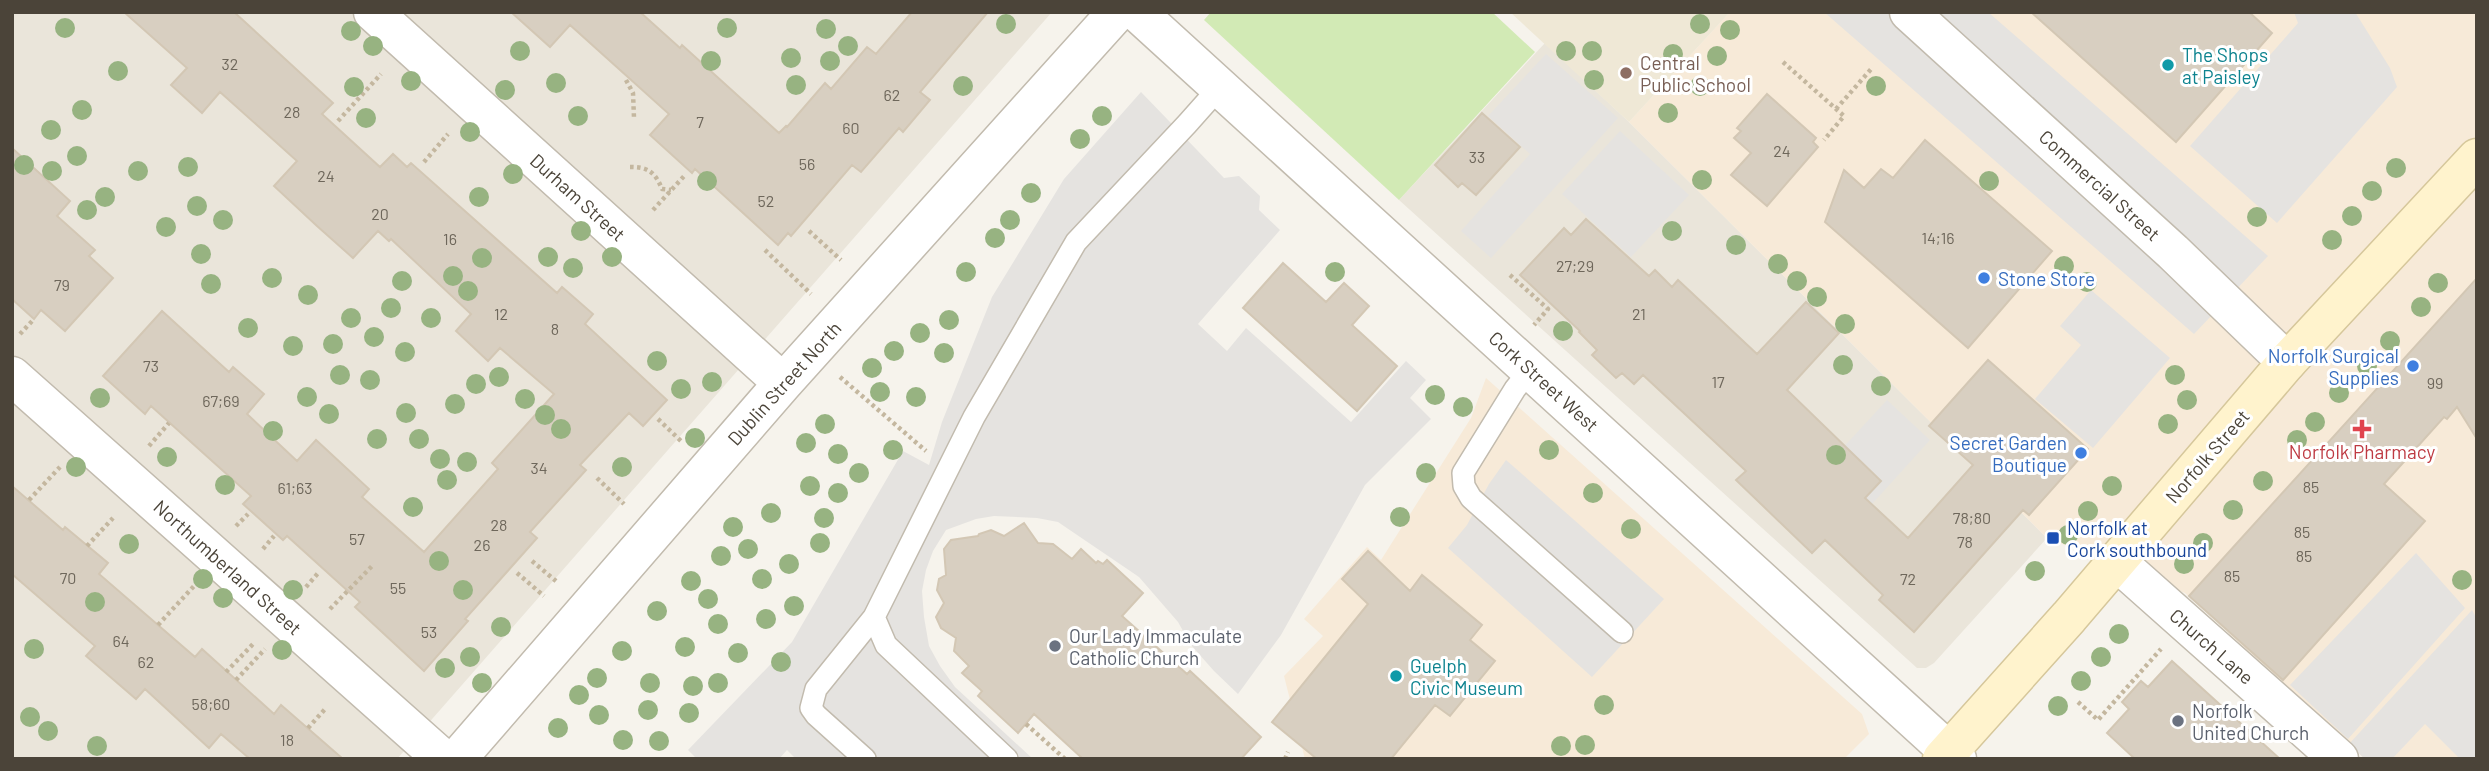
<svg xmlns="http://www.w3.org/2000/svg" width="2489" height="771" viewBox="0 0 2489 771" font-family="Barlow,sans-serif">
<rect width="100%" height="100%" fill="#f6f3ec"/>
<path fill="#eae5da" d="M 12,12 L 1052,12 L 397,759 L 12,759 Z
M 1545,43 L 1629,122 L 2047,538 L 1934,663 L 1926,668 L 1917,668 L 1399,200 Z"/>
<path fill="#f7ead8" d="M 1730,12 L 2477,12 L 2477,759 L 2365,759 L 2185,593 L 2047,538 L 1629,122 Z
M 1486,378 L 1862,714 L 1869,734 L 1844,759 L 1305,759 L 1284,676 L 1323,636 L 1304,619 L 1367,547 L 1381,560 L 1471,418 Z"/>
<path fill="#efe8d6" d="M 1510,12 L 1730,12 L 1629,122 Z"/>
<path fill="#d2eab5" d="M 1211,12 L 1492,12 L 1535,52 L 1399,200 L 1204,20 Z"/>
<path fill="#e5e3e0" d="M 1824,12 L 1988,12 L 2268,256 L 2194,334 Z
M 2294,12 L 2355,12 L 2390,68 L 2397,87 L 2277,223 L 2190,146 L 2298,23 Z
M 1546,54 L 1618,118 L 1491,258 L 1461,231 L 1530,154 L 1488,116 Z
M 1141,92 L 1224,178 L 1239,176 L 1260,196 L 1259,210 L 1280,230 L 1198,324 L 1227,351 L 1246,328 L 1351,422 L 1406,361 L 1426,380 L 1410,398 L 1431,419 L 1365,485 L 1281,635 L 1238,694 L 1214,671 L 1191,645 L 1178,622 L 1139,577 L 1058,522 L 1037,518 L 994,516 L 976,519 L 946,530 L 933,551 L 926,570 L 922,591 L 924,617 L 929,646 L 940,666 L 955,687 L 1033,759 L 796,759 L 787,750 L 779,759 L 697,759 L 688,750 L 792,642 L 903,451 L 929,465 L 942,422 L 992,297 L 1064,179 Z
M 1620,131 L 1689,195 L 1631,257 L 1562,194 Z
M 2091,290 L 2170,358 L 2093,448 L 2035,399 L 2081,345 L 2060,326 Z
M 1887,400 L 1930,440 L 1872,504 L 1828,464 Z
M 1506,460 L 1664,599 L 1592,677 L 1448,548 L 1467,525 L 1489,484 Z
M 2416,553 L 2465,608 L 2348,739 L 2290,685 Z
M 2472,610 L 2477,619 L 2477,759 L 2460,759 L 2425,724 L 2392,759 L 2365,759 L 2349,744 Z"/>
<path fill="#d8cfc1" stroke="#d3c7b4" stroke-width="2" d="M 124,12 L 234,12 L 333,103 L 322,114 L 380,167 L 393,154 L 407,167 L 411,163 L 557,293 L 562,287 L 593,314 L 585,324 L 667,400 L 643,426 L 629,413 L 580,465 L 586,470 L 530,532 L 537,538 L 465,619 L 468,621 L 424,671 L 355,607 L 360,602 L 287,536 L 283,540 L 243,504 L 251,496 L 151,406 L 145,414 L 103,376 L 162,311 L 229,372 L 233,367 L 264,394 L 247,414 L 297,461 L 316,440 L 369,489 L 362,497 L 424,552 L 498,469 L 492,463 L 554,394 L 500,348 L 488,361 L 456,331 L 471,314 L 391,239 L 389,241 L 378,231 L 353,258 L 317,226 L 274,186 L 297,161 L 220,92 L 202,113 L 171,85 L 187,68 Z
M 511,12 L 640,12 L 680,48 L 682,45 L 779,133 L 786,126 L 787,127 L 825,83 L 831,89 L 867,47 L 876,54 L 912,12 L 988,12 L 920,92 L 930,100 L 903,132 L 899,128 L 861,172 L 852,165 L 791,236 L 788,233 L 778,245 L 695,169 L 692,173 L 650,135 L 669,114 L 570,25 L 550,47 Z
M 2031,12 L 2249,12 L 2272,33 L 2176,142 Z
M 1767,94 L 1816,138 L 1813,142 L 1818,147 L 1767,206 L 1731,175 L 1751,153 L 1734,138 L 1741,131 L 1737,128 Z
M 1482,113 L 1520,147 L 1476,195 L 1462,183 L 1458,187 L 1435,165 Z
M 1925,140 L 2052,251 L 1968,348 L 1825,222 L 1844,170 L 1864,188 L 1881,169 L 1893,178 Z
M 12,148 L 70,201 L 57,216 L 95,250 L 89,256 L 113,278 L 65,331 L 41,310 L 34,319 L 12,299 Z
M 1586,219 L 1649,276 L 1655,270 L 1672,287 L 1678,280 L 1757,354 L 1806,302 L 1839,333 L 1787,390 L 1881,481 L 1865,498 L 1908,538 L 1973,465 L 1929,426 L 1988,360 L 2088,449 L 2029,515 L 2023,510 L 1914,632 L 1879,600 L 1883,595 L 1825,540 L 1812,553 L 1736,480 L 1746,471 L 1643,375 L 1634,384 L 1622,373 L 1616,378 L 1592,355 L 1597,350 L 1579,332 L 1580,331 L 1520,275 L 1564,228 L 1571,235 Z
M 1283,263 L 1326,302 L 1344,283 L 1369,306 L 1352,325 L 1397,366 L 1357,411 L 1243,308 Z
M 2477,278 L 2477,439 L 2457,407 L 2447,419 L 2444,417 L 2384,484 L 2425,521 L 2283,680 L 2189,596 Z
M 12,486 L 63,530 L 65,527 L 108,563 L 99,574 L 195,657 L 202,649 L 274,714 L 281,705 L 343,759 L 250,759 L 221,734 L 209,748 L 145,689 L 136,699 L 86,656 L 95,646 L 12,574 Z
M 1024,523 L 1038,543 L 1053,544 L 1072,559 L 1081,549 L 1096,563 L 1098,561 L 1103,564 L 1107,560 L 1143,593 L 1122,616 L 1187,674 L 1190,671 L 1261,737 L 1241,759 L 1083,759 L 1034,714 L 1018,733 L 978,696 L 982,691 L 962,673 L 969,666 L 954,651 L 956,638 L 941,628 L 936,617 L 944,603 L 937,590 L 939,579 L 946,575 L 944,549 L 951,540 L 978,536 L 979,534 L 991,530 L 1004,536 Z
M 1368,551 L 1410,591 L 1422,575 L 1482,625 L 1470,640 L 1495,661 L 1450,716 L 1435,705 L 1391,759 L 1317,759 L 1272,722 L 1368,604 L 1342,579 Z
M 2172,661 L 2280,759 L 2135,759 L 2107,733 L 2129,709 L 2122,702 L 2141,681 L 2148,687 Z"/>
<g fill="none" stroke-linecap="round" stroke-linejoin="round">
<g stroke="#c2bbae" stroke-width="24">
<path id="lane" d="M 1531,369 L 1515,389 L 1463,473 L 1464,486 L 1471,498 L 1622,632
M 874,617 L 886,645 L 1007,759
M 865,759 L 816,715 L 811,708 L 816,689 L 874,617 L 974,417 L 1076,242 L 1187,124 L 1219,88"/>
</g>
<g stroke="#c2bbae" stroke-width="41">
<path id="street" d="M 373,12 L 783,383
M 1137,12 L 1957,759
M 1909,12 L 2173,252 L 2287,362
M 12,376 L 443,759
M 2116,561 L 2339,759
M 457,759 L 783,383 L 1117,12"/>
</g>
<g stroke="#d6c79b" stroke-width="41">
<path id="secondary" d="M 1942,759 L 2069,617 L 2287,362 L 2477,158"/>
</g>
<path stroke="#c4b79f" stroke-width="4.5" stroke-dasharray="3.5 3.5" stroke-linecap="butt" d="M 1783,62 L 1844,116 L 1824,140
M 626,80 L 633,93 L 634,118
M 1836,109 L 1873,67
M 338,121 L 381,74
M 424,162 L 448,134
M 630,167 C 648,167 655,172 662,189 L 671,190
M 653,210 L 686,174
M 809,231 L 841,260
M 765,250 L 811,294
M 1510,275 L 1548,309 L 1534,325
M 20,334 L 34,319
M 840,377 L 926,451
M 658,419 L 681,441
M 149,446 L 169,423
M 597,478 L 624,504
M 29,500 L 60,467
M 236,526 L 248,514
M 87,546 L 113,518
M 263,549 L 274,536
M 532,561 L 556,581
M 517,573 L 544,596
M 306,587 L 319,572
M 330,609 L 374,564
M 158,625 L 194,586
M 226,672 L 254,643
M 236,680 L 265,649
M 2078,702 L 2098,720 L 2161,649
M 1026,724 L 1065,759
M 308,728 L 326,708
M 1285,759 L 1288,752"/>
<use href="#lane" stroke="#fff" stroke-width="21"/>
<use href="#street" stroke="#fff" stroke-width="38"/>
<use href="#secondary" stroke="#fff3cd" stroke-width="38"/>
</g>
<g fill="#97b381">
<circle cx="1006" cy="24" r="10"/>
<circle cx="1700" cy="24" r="10"/>
<circle cx="65" cy="28" r="10"/>
<circle cx="727" cy="28" r="10"/>
<circle cx="826" cy="29" r="10"/>
<circle cx="1730" cy="30" r="10"/>
<circle cx="351" cy="31" r="10"/>
<circle cx="373" cy="46" r="10"/>
<circle cx="848" cy="46" r="10"/>
<circle cx="520" cy="51" r="10"/>
<circle cx="1566" cy="51" r="10"/>
<circle cx="1592" cy="51" r="10"/>
<circle cx="1673" cy="54" r="10"/>
<circle cx="1717" cy="56" r="10"/>
<circle cx="791" cy="58" r="10"/>
<circle cx="711" cy="61" r="10"/>
<circle cx="830" cy="61" r="10"/>
<circle cx="118" cy="71" r="10"/>
<circle cx="1594" cy="80" r="10"/>
<circle cx="411" cy="81" r="10"/>
<circle cx="556" cy="83" r="10"/>
<circle cx="796" cy="85" r="10"/>
<circle cx="963" cy="86" r="10"/>
<circle cx="1700" cy="86" r="10"/>
<circle cx="1876" cy="86" r="10"/>
<circle cx="354" cy="87" r="10"/>
<circle cx="505" cy="90" r="10"/>
<circle cx="82" cy="110" r="10"/>
<circle cx="1668" cy="113" r="10"/>
<circle cx="578" cy="116" r="10"/>
<circle cx="1102" cy="116" r="10"/>
<circle cx="366" cy="118" r="10"/>
<circle cx="51" cy="130" r="10"/>
<circle cx="470" cy="132" r="10"/>
<circle cx="1080" cy="139" r="10"/>
<circle cx="77" cy="156" r="10"/>
<circle cx="24" cy="165" r="10"/>
<circle cx="188" cy="167" r="10"/>
<circle cx="2396" cy="168" r="10"/>
<circle cx="52" cy="171" r="10"/>
<circle cx="138" cy="171" r="10"/>
<circle cx="513" cy="174" r="10"/>
<circle cx="1702" cy="180" r="10"/>
<circle cx="707" cy="181" r="10"/>
<circle cx="1989" cy="181" r="10"/>
<circle cx="2372" cy="191" r="10"/>
<circle cx="1031" cy="193" r="10"/>
<circle cx="105" cy="197" r="10"/>
<circle cx="479" cy="197" r="10"/>
<circle cx="197" cy="206" r="10"/>
<circle cx="87" cy="210" r="10"/>
<circle cx="2352" cy="216" r="10"/>
<circle cx="2257" cy="217" r="10"/>
<circle cx="223" cy="220" r="10"/>
<circle cx="1010" cy="220" r="10"/>
<circle cx="166" cy="227" r="10"/>
<circle cx="581" cy="231" r="10"/>
<circle cx="1672" cy="231" r="10"/>
<circle cx="995" cy="238" r="10"/>
<circle cx="2332" cy="240" r="10"/>
<circle cx="1736" cy="245" r="10"/>
<circle cx="201" cy="254" r="10"/>
<circle cx="548" cy="257" r="10"/>
<circle cx="612" cy="257" r="10"/>
<circle cx="482" cy="258" r="10"/>
<circle cx="1778" cy="264" r="10"/>
<circle cx="2064" cy="266" r="10"/>
<circle cx="573" cy="268" r="10"/>
<circle cx="966" cy="272" r="10"/>
<circle cx="1335" cy="272" r="10"/>
<circle cx="453" cy="276" r="10"/>
<circle cx="272" cy="278" r="10"/>
<circle cx="402" cy="281" r="10"/>
<circle cx="1797" cy="281" r="10"/>
<circle cx="2087" cy="282" r="10"/>
<circle cx="2438" cy="283" r="10"/>
<circle cx="211" cy="284" r="10"/>
<circle cx="468" cy="291" r="10"/>
<circle cx="308" cy="295" r="10"/>
<circle cx="1817" cy="297" r="10"/>
<circle cx="2421" cy="307" r="10"/>
<circle cx="391" cy="308" r="10"/>
<circle cx="351" cy="318" r="10"/>
<circle cx="431" cy="318" r="10"/>
<circle cx="949" cy="320" r="10"/>
<circle cx="1845" cy="324" r="10"/>
<circle cx="248" cy="328" r="10"/>
<circle cx="1563" cy="331" r="10"/>
<circle cx="920" cy="333" r="10"/>
<circle cx="374" cy="337" r="10"/>
<circle cx="2390" cy="341" r="10"/>
<circle cx="333" cy="344" r="10"/>
<circle cx="293" cy="346" r="10"/>
<circle cx="894" cy="351" r="10"/>
<circle cx="405" cy="352" r="10"/>
<circle cx="944" cy="353" r="10"/>
<circle cx="657" cy="361" r="10"/>
<circle cx="1843" cy="365" r="10"/>
<circle cx="2367" cy="366" r="10"/>
<circle cx="872" cy="368" r="10"/>
<circle cx="340" cy="375" r="10"/>
<circle cx="2175" cy="375" r="10"/>
<circle cx="499" cy="377" r="10"/>
<circle cx="370" cy="380" r="10"/>
<circle cx="712" cy="382" r="10"/>
<circle cx="476" cy="384" r="10"/>
<circle cx="1881" cy="386" r="10"/>
<circle cx="681" cy="389" r="10"/>
<circle cx="880" cy="392" r="10"/>
<circle cx="2339" cy="393" r="10"/>
<circle cx="1435" cy="395" r="10"/>
<circle cx="307" cy="397" r="10"/>
<circle cx="916" cy="397" r="10"/>
<circle cx="100" cy="398" r="10"/>
<circle cx="525" cy="399" r="10"/>
<circle cx="2187" cy="400" r="10"/>
<circle cx="455" cy="404" r="10"/>
<circle cx="1463" cy="407" r="10"/>
<circle cx="406" cy="413" r="10"/>
<circle cx="329" cy="414" r="10"/>
<circle cx="545" cy="415" r="10"/>
<circle cx="2315" cy="422" r="10"/>
<circle cx="825" cy="424" r="10"/>
<circle cx="2168" cy="424" r="10"/>
<circle cx="561" cy="429" r="10"/>
<circle cx="273" cy="431" r="10"/>
<circle cx="695" cy="438" r="10"/>
<circle cx="377" cy="439" r="10"/>
<circle cx="419" cy="439" r="10"/>
<circle cx="2297" cy="440" r="10"/>
<circle cx="806" cy="443" r="10"/>
<circle cx="893" cy="450" r="10"/>
<circle cx="1549" cy="450" r="10"/>
<circle cx="838" cy="454" r="10"/>
<circle cx="1836" cy="455" r="10"/>
<circle cx="167" cy="457" r="10"/>
<circle cx="440" cy="459" r="10"/>
<circle cx="467" cy="462" r="10"/>
<circle cx="76" cy="467" r="10"/>
<circle cx="622" cy="467" r="10"/>
<circle cx="859" cy="473" r="10"/>
<circle cx="1426" cy="473" r="10"/>
<circle cx="447" cy="480" r="10"/>
<circle cx="2263" cy="481" r="10"/>
<circle cx="225" cy="485" r="10"/>
<circle cx="810" cy="486" r="10"/>
<circle cx="2112" cy="486" r="10"/>
<circle cx="838" cy="493" r="10"/>
<circle cx="1593" cy="493" r="10"/>
<circle cx="413" cy="507" r="10"/>
<circle cx="2233" cy="510" r="10"/>
<circle cx="2088" cy="511" r="10"/>
<circle cx="771" cy="513" r="10"/>
<circle cx="1400" cy="517" r="10"/>
<circle cx="824" cy="518" r="10"/>
<circle cx="733" cy="527" r="10"/>
<circle cx="1631" cy="529" r="10"/>
<circle cx="2068" cy="535" r="10"/>
<circle cx="820" cy="543" r="10"/>
<circle cx="2203" cy="543" r="10"/>
<circle cx="129" cy="544" r="10"/>
<circle cx="748" cy="549" r="10"/>
<circle cx="721" cy="556" r="10"/>
<circle cx="439" cy="561" r="10"/>
<circle cx="789" cy="564" r="10"/>
<circle cx="2184" cy="564" r="10"/>
<circle cx="2035" cy="571" r="10"/>
<circle cx="203" cy="579" r="10"/>
<circle cx="762" cy="579" r="10"/>
<circle cx="2462" cy="580" r="10"/>
<circle cx="691" cy="581" r="10"/>
<circle cx="293" cy="590" r="10"/>
<circle cx="463" cy="590" r="10"/>
<circle cx="223" cy="598" r="10"/>
<circle cx="708" cy="599" r="10"/>
<circle cx="95" cy="602" r="10"/>
<circle cx="794" cy="606" r="10"/>
<circle cx="657" cy="611" r="10"/>
<circle cx="766" cy="619" r="10"/>
<circle cx="718" cy="624" r="10"/>
<circle cx="501" cy="627" r="10"/>
<circle cx="2119" cy="634" r="10"/>
<circle cx="685" cy="647" r="10"/>
<circle cx="34" cy="649" r="10"/>
<circle cx="282" cy="650" r="10"/>
<circle cx="622" cy="651" r="10"/>
<circle cx="738" cy="653" r="10"/>
<circle cx="470" cy="657" r="10"/>
<circle cx="2101" cy="657" r="10"/>
<circle cx="781" cy="662" r="10"/>
<circle cx="445" cy="668" r="10"/>
<circle cx="597" cy="678" r="10"/>
<circle cx="2081" cy="681" r="10"/>
<circle cx="482" cy="683" r="10"/>
<circle cx="650" cy="683" r="10"/>
<circle cx="718" cy="683" r="10"/>
<circle cx="693" cy="686" r="10"/>
<circle cx="579" cy="695" r="10"/>
<circle cx="1604" cy="705" r="10"/>
<circle cx="2058" cy="706" r="10"/>
<circle cx="648" cy="710" r="10"/>
<circle cx="689" cy="713" r="10"/>
<circle cx="599" cy="715" r="10"/>
<circle cx="30" cy="717" r="10"/>
<circle cx="558" cy="728" r="10"/>
<circle cx="48" cy="731" r="10"/>
<circle cx="623" cy="740" r="10"/>
<circle cx="659" cy="741" r="10"/>
<circle cx="1585" cy="745" r="10"/>
<circle cx="97" cy="746" r="10"/>
<circle cx="1561" cy="746" r="10"/>
</g>
<g fill="#0f9aa8" stroke="#fff" stroke-width="2.5">
<circle cx="2168" cy="65" r="7"/>
<circle cx="1396" cy="676" r="7"/>
</g>
<circle fill="#8d6e63" stroke="#fff" stroke-width="2.5" cx="1626" cy="73" r="7"/>
<g fill="#3f7fe0" stroke="#fff" stroke-width="2.5">
<circle cx="1984" cy="278" r="7"/>
<circle cx="2413" cy="366" r="7"/>
<circle cx="2081" cy="453" r="7"/>
</g>
<path fill="#e0444e" stroke="#fff" stroke-width="2.5" d="M2358.5 418.5h7v7h7v7h-7v7h-7v-7h-7v-7h7z"/>
<rect fill="#1a4fb4" stroke="#fff" stroke-width="2.5" x="2046" y="531" width="14" height="14" rx="3.5"/>
<g fill="#6b7280" stroke="#fff" stroke-width="2.5">
<circle cx="1055" cy="646" r="7"/>
<circle cx="2178" cy="721" r="7"/>
</g>
<g text-anchor="middle" dominant-baseline="central" stroke-width="6" stroke-linejoin="round" paint-order="stroke">
<g font-size="16" fill="#6e675b">
<text x="230" y="63">32</text>
<text x="892" y="94">62</text>
<text x="292" y="111">28</text>
<text x="700" y="121">7</text>
<text x="851" y="127">60</text>
<text x="1782" y="150">24</text>
<text x="1477" y="156">33</text>
<text x="807" y="163">56</text>
<text x="326" y="175">24</text>
<text x="766" y="200">52</text>
<text x="380" y="213">20</text>
<text x="1938" y="237">14;16</text>
<text x="450" y="238">16</text>
<text x="1575" y="265">27;29</text>
<text x="62" y="284">79</text>
<text x="501" y="313">12</text>
<text x="1639" y="313">21</text>
<text x="555" y="328">8</text>
<text x="151" y="365">73</text>
<text x="1718" y="381">17</text>
<text x="2435" y="382">99</text>
<text x="221" y="400">67;69</text>
<text x="539" y="467">34</text>
<text x="2311" y="486">85</text>
<text x="295" y="487">61;63</text>
<text x="1972" y="517">78;80</text>
<text x="499" y="524">28</text>
<text x="2302" y="531">85</text>
<text x="357" y="538">57</text>
<text x="1965" y="541">78</text>
<text x="482" y="544">26</text>
<text x="2304" y="555">85</text>
<text x="2232" y="575">85</text>
<text x="68" y="577">70</text>
<text x="1908" y="578">72</text>
<text x="398" y="587">55</text>
<text x="429" y="631">53</text>
<text x="121" y="640">64</text>
<text x="146" y="661">62</text>
<text x="211" y="703">58;60</text>
<text x="287" y="739">18</text>
</g>
<g font-size="19" fill="#0d838f" stroke="#fff" text-anchor="start">
<text x="2182" y="54">The Shops<tspan x="2182" dy="22">at Paisley</tspan></text>
<text x="1410" y="665">Guelph<tspan x="1410" dy="22">Civic Museum</tspan></text>
</g>
<g font-size="19" fill="#785e54" stroke="#fff" text-anchor="start">
<text x="1640" y="62">Central<tspan x="1640" dy="22">Public School</tspan></text>
</g>
<g font-size="19" fill="#4b4439" stroke="#fff">
<text transform="translate(2100 185) rotate(42)">Commercial Street</text>
<text transform="translate(578 197) rotate(42)">Durham Street</text>
<text transform="translate(1544 381) rotate(42)">Cork Street West</text>
<text transform="translate(784 383) rotate(-48)">Dublin Street North</text>
<text transform="translate(2207 456) rotate(-49)">Norfolk Street</text>
<text transform="translate(228 567) rotate(42)">Northumberland Street</text>
<text transform="translate(2212 646) rotate(41)">Church Lane</text>
</g>
<g font-size="19" fill="#366cbe" stroke="#fff" text-anchor="end">
<text x="1998" y="278" text-anchor="start">Stone Store</text>
<text x="2399" y="355">Norfolk Surgical<tspan x="2399" dy="22">Supplies</tspan></text>
<text x="2067" y="442">Secret Garden<tspan x="2067" dy="22">Boutique</tspan></text>
</g>
<g font-size="19" fill="#be3a42" stroke="#fff">
<text x="2362" y="451">Norfolk Pharmacy</text>
</g>
<g font-size="19" fill="#164399" stroke="#fff" text-anchor="start">
<text x="2067" y="527">Norfolk at<tspan x="2067" dy="22">Cork southbound</tspan></text>
</g>
<g font-size="19" fill="#5b616d" stroke="#fff" text-anchor="start">
<text x="1069" y="635">Our Lady Immaculate<tspan x="1069" dy="22">Catholic Church</tspan></text>
<text x="2192" y="710">Norfolk<tspan x="2192" dy="22">United Church</tspan></text>
</g>
</g>
<rect width="2489" height="771" fill="none" stroke="#4b4439" stroke-width="28"/>
</svg>
